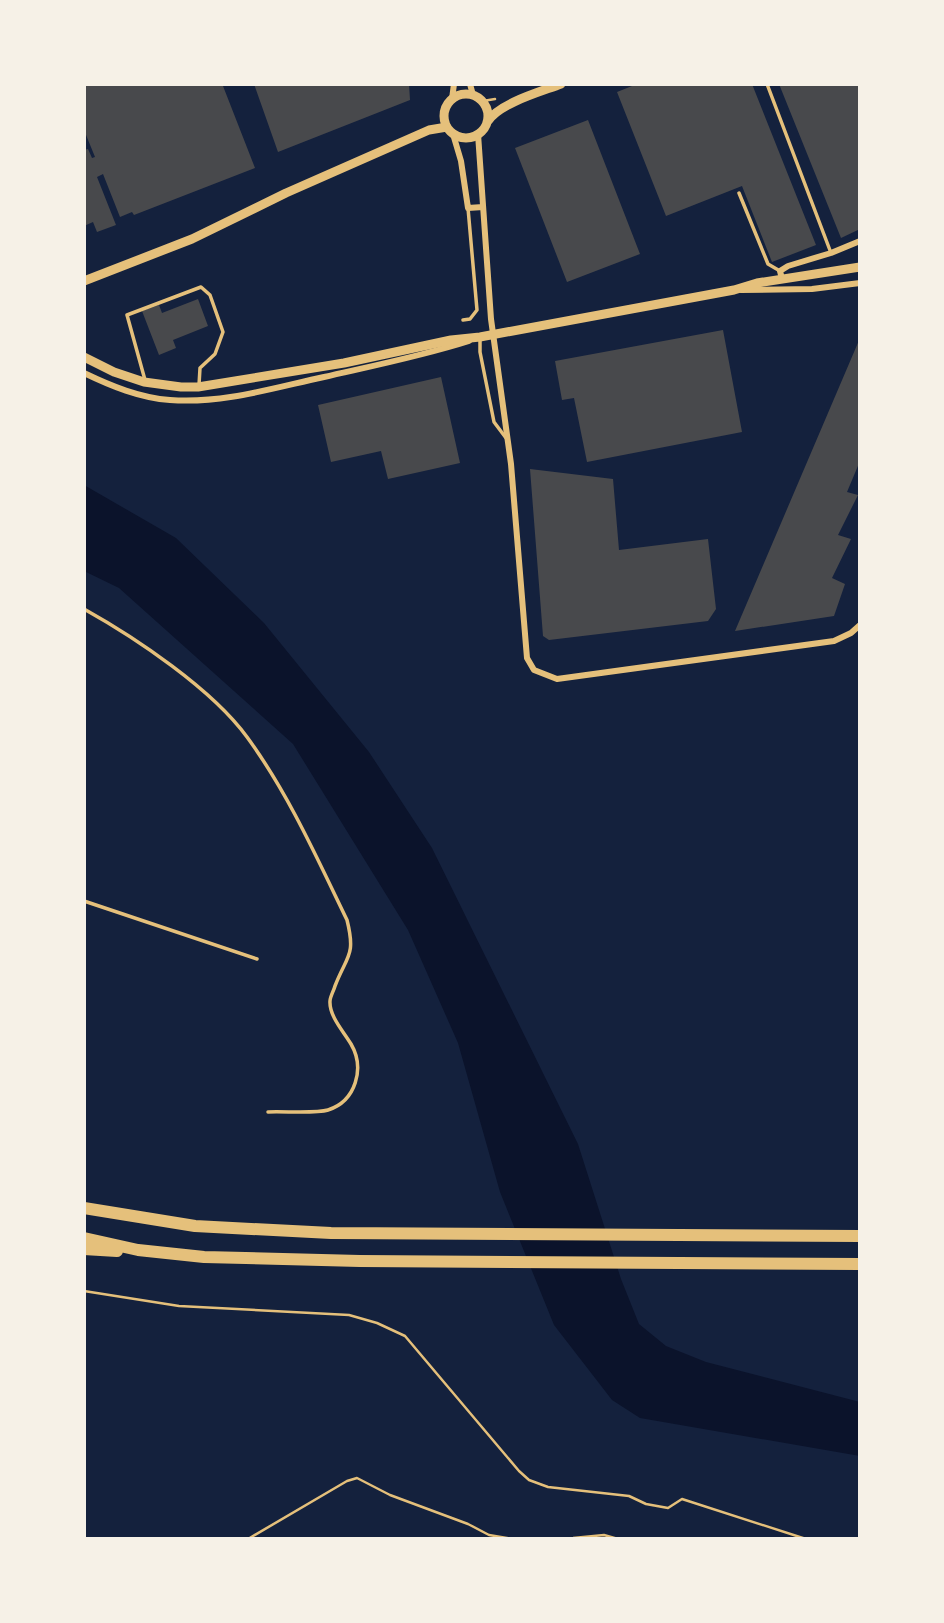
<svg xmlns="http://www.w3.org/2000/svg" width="944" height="1623" viewBox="0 0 944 1623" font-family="Arial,sans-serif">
<rect width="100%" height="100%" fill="#14213d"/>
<path fill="#0b132b" d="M 84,485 L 176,538 L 264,623 L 369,752 L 432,848 L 578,1144 L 621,1279 L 639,1324 L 666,1346 L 706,1362 L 860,1402 L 860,1456 L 640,1418 L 612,1400 L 554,1325 L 500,1192 L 458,1043 L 408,930 L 293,744 L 119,588 L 84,571 Z"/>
<path fill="#48494c" d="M 84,84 L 228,84 L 223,86 L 255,168 L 134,215 L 132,212 L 120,217 L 103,174 L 97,177 L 116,225 L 97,232 L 93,222 L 84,226 L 84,150 L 88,149 L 92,158 L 95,157 L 84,130 Z
M 254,84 L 409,84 L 410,100 L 278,152 Z
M 637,84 L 752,84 L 816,245 L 772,262 L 742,186 L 666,216 L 617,92 Z
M 779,84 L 860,84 L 860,229 L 841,238 Z
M 588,120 L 640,254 L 567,282 L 515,148 Z
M 198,299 L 208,326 L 173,340 L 176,348 L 159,355 L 142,311 L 159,305 L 162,313 Z
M 723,330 L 742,432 L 587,462 L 574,398 L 562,400 L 555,361 Z
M 860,338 L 860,461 L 847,492 L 858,495 L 838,535 L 851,539 L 832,578 L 845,584 L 834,616 L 735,631 Z
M 441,377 L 460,463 L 388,479 L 381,451 L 331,462 L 318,405 Z
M 530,469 L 613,479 L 619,550 L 708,539 L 716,609 L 708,621 L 549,640 L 543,636 Z"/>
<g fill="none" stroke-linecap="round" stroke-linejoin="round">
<path stroke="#e5c07b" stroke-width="2.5" d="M 483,101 L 495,99
M 84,1291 L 179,1306 L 349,1315 L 377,1323 L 405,1336 L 519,1471 L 529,1480 L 548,1487 L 629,1496 L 646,1504 L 668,1508 L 682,1499 L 806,1539
M 248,1539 L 347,1481 L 357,1478 L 390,1495 L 468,1524 L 489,1535 L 513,1539 L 573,1538 L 604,1535 L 618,1539"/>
<path stroke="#e5c07b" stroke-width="3.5" d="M 767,84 L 831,253
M 739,193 L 768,264 L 780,271
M 463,320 L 470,319 L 477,310 L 468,208
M 480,339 L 480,352 L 494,422 L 506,438
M 145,380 L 127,315 L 201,287 L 210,295 L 223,332 L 215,354 L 200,368 L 199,385
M 84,609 C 136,638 212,689 247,737 C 288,793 317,858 347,920 C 356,956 347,955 335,986 C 334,990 330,997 330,1001 C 329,1016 344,1032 351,1044 C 365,1068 356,1101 328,1110 C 315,1114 283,1111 268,1112
M 84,901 L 257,959"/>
<path stroke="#e5c07b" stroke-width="6" d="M 470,84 L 473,95
M 452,99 L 454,84
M 453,134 L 461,161 L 468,208 L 483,207
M 478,134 L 491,319 L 511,464 L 527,658 L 534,670 L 557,679 L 834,641 L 851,633 L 860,625
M 782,279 L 780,271 L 788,266 L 831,253 L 860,241
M 741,290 L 812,289 L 860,283
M 84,373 C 111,386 140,398 170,400 C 222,404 273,388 324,377 C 372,366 422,356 469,341"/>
<path stroke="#e5c07b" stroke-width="9" d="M444 116a22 22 0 1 1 44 0a22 22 0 1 1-44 0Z
M 488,121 C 500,103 540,92 561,84
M 84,281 L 192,239 L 286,193 L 429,130 L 447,127
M 84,357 L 114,372 L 144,382 L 181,387 L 198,387 L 344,363 L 451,340 L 480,337 L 734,290 L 757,283 L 860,267"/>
<path stroke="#e5c07b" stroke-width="12" d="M 84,1208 L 195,1226 L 331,1233 L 860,1236
M 84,1238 L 138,1250 L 204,1257 L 360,1261 L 860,1264
M 84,1249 L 117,1251"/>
</g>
<rect width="944" height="1623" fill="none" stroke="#f6f1e7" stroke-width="172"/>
</svg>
